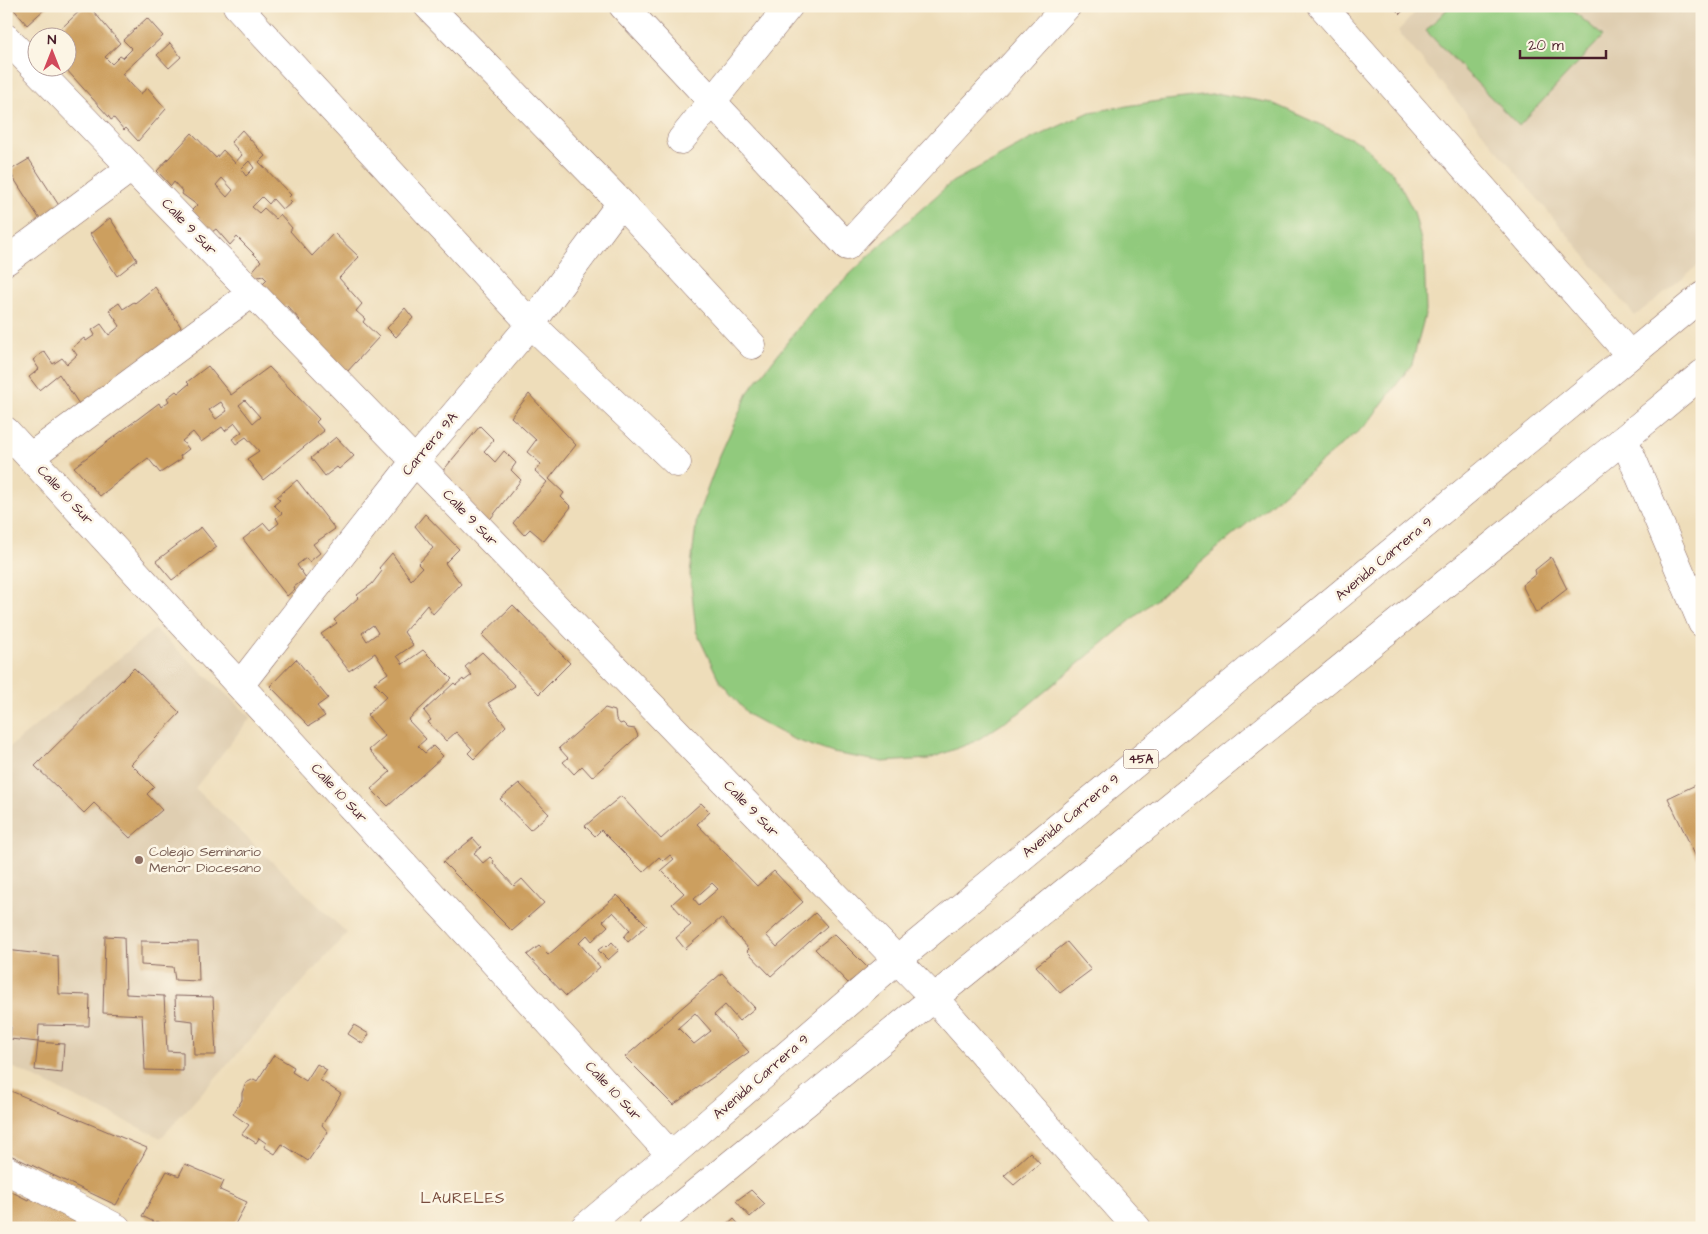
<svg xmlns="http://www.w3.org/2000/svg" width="1708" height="1234" viewBox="0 0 1708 1234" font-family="'Architects Daughter',sans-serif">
<rect width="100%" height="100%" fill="#fcf5e5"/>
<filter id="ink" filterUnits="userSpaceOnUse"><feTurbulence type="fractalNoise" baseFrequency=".02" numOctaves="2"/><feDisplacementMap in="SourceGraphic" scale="10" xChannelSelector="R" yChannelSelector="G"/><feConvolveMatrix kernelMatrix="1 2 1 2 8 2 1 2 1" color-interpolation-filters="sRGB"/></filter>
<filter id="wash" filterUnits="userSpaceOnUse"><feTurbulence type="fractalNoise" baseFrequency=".0096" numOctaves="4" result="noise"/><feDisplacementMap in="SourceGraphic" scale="20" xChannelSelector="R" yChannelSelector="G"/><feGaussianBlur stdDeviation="1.12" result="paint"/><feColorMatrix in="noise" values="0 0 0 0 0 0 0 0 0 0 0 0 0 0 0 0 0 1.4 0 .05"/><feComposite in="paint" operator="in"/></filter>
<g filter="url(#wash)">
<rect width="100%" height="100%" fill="#eeddba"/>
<path fill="#dfceb1" d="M 1421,6 L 1702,6 L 1702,262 L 1635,316 L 1398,31 Z
M 155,629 L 251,717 L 195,788 L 347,933 L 161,1138 L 6,1064 L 6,750 Z"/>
<path fill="#91ca7d" stroke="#6e7454" d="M 1450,6 L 1567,6 L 1603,36 L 1519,126 L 1426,31 Z
M 1220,94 L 1272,103 L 1361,143 L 1394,174 L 1414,212 L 1424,253 L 1426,311 L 1412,364 L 1367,424 L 1019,713 L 974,742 L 929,759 L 883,762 L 833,753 L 793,739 L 749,715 L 720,682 L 696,631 L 690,574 L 697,517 L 720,455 L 749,391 L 813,309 L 883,243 L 952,182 L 1033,138 L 1090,112 L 1158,101 Z"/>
<g id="blocks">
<path fill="#cc9f5f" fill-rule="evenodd" d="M 11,6 L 48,6 L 27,25 Z
M 85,6 L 89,6 L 120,43 L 105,57 L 112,64 L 120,56 L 123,58 L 132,49 L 123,40 L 147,18 L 163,36 L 122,74 L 140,94 L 148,88 L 166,109 L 138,141 L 126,128 L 124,130 L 114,118 L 111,120 L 109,117 L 65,68 L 68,68 L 68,38 L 51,38 Z
M 1392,6 L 1407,6 L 1400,14 Z
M 170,43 L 181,57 L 169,68 L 157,55 Z
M 242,130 L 265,156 L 259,162 L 291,195 L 288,198 L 292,202 L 283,210 L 273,199 L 269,204 L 262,197 L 252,207 L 259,213 L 264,208 L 276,219 L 280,214 L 292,228 L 290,231 L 312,256 L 334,233 L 359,257 L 339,278 L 362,304 L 356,311 L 365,319 L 363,322 L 379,337 L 346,373 L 295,325 L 300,320 L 286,305 L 282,309 L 261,286 L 267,280 L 263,276 L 253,278 L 250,274 L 261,261 L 237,237 L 230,245 L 216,229 L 212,232 L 192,210 L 197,205 L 182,194 L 183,192 L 174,182 L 171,186 L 157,171 L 192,133 L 216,158 L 223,150 L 235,163 L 242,155 L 231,142 ZM 249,161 L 254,168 L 246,176 L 241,169 ZM 222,178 L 233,190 L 227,197 L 216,185 Z
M 29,159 L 60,207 L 41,221 L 9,171 Z
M 110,218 L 137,260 L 117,276 L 90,234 Z
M 155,287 L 183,330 L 81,407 L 59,374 L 39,390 L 29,377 L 39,369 L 33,360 L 44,351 L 53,364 L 62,358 L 67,364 L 77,355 L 72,348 L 84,338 L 86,341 L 95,335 L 92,330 L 101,324 L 109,335 L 120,326 L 109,310 L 119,303 L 123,309 L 134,302 L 135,303 Z
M 405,308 L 413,318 L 396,337 L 387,328 Z
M 208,366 L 231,395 L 269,367 L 319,419 L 316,422 L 324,431 L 263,480 L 247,459 L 259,451 L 246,437 L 236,444 L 232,439 L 242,432 L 235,423 L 225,431 L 222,427 L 201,442 L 193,432 L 182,441 L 189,449 L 180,456 L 181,459 L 160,473 L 148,458 L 100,496 L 74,467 L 159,403 L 161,407 L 169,401 L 167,398 L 176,391 L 178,393 L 189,384 L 187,382 ZM 245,400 L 260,417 L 253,423 L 239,405 ZM 221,402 L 227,411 L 216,419 L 209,410 Z
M 529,394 L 576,445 L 549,479 L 564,493 L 561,497 L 571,507 L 544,541 L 530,529 L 524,535 L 513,523 L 547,482 L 535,471 L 541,464 L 527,452 L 536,440 L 511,417 Z
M 480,426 L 494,440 L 484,451 L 495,462 L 504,451 L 516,463 L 511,470 L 521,480 L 484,527 L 441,473 Z
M 336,437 L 354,456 L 339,469 L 337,467 L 325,476 L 311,458 Z
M 297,480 L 335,529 L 313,544 L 320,553 L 309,562 L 306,558 L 297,565 L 306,578 L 294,587 L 295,589 L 287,596 L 243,539 L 264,523 L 270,530 L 279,523 L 276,518 L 282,513 L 274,505 L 280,500 L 277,497 Z
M 425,514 L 459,549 L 445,563 L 461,584 L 433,614 L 427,605 L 404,632 L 413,645 L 397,656 L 403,664 L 423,650 L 452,679 L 408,720 L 426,739 L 418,746 L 425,753 L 433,746 L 443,756 L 388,806 L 371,789 L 390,772 L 369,750 L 385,736 L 367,715 L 387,696 L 374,683 L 388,673 L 375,653 L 349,671 L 321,634 L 337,623 L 334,620 L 359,597 L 357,595 L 372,584 L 382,571 L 379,568 L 392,553 L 411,580 L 422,568 L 418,564 L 433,548 L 415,526 ZM 373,625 L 378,633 L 367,641 L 362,633 Z
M 201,527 L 217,547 L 172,580 L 156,561 Z
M 1551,557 L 1567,589 L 1536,613 L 1522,585 L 1536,574 L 1535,570 Z
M 513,605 L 570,663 L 539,694 L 482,635 Z
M 482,652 L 515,686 L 488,703 L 506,726 L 474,759 L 468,753 L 472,749 L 456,732 L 446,741 L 428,722 L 431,720 L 424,711 L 454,683 L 456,685 L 463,679 L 464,681 L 472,675 L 465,667 Z
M 296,659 L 328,698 L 317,706 L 325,716 L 309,726 L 270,686 Z
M 134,668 L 180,713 L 131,764 L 154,787 L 147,794 L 162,810 L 130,838 L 94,803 L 84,813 L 35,766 Z
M 605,708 L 615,711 L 616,719 L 620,724 L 623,723 L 628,728 L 635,729 L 638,736 L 592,777 L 582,766 L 574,774 L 563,762 L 568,758 L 559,748 Z
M 1702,782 L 1702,856 L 1697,859 L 1668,798 Z
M 519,783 L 549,814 L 530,830 L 500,799 Z
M 621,796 L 661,839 L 701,803 L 710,812 L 697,824 L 757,886 L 774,871 L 803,902 L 766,935 L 777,947 L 815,913 L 827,926 L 771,976 L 747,951 L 749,949 L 721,918 L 685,949 L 676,938 L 691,925 L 672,904 L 684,893 L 661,870 L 674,859 L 670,855 L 663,861 L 659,857 L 643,872 L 601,830 L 595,836 L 585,826 ZM 712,883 L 718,889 L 699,905 L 694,899 Z
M 473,838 L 481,847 L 474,853 L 483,863 L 490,857 L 494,861 L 493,863 L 514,886 L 522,879 L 544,903 L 512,931 L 443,862 Z
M 617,895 L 647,925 L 628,942 L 624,937 L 630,930 L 613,912 L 603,921 L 608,926 L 592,941 L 587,935 L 579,943 L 600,967 L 566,996 L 527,955 L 539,946 L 548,955 Z
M 834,934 L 868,968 L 848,983 L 815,949 Z
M 105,936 L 124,937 L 126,994 L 164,996 L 167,1051 L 183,1052 L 183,1071 L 145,1070 L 142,1015 L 103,1013 Z
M 141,941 L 198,942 L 199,981 L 175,980 L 173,967 L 141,965 Z
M 612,942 L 619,950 L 608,960 L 598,950 L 605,945 L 607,947 Z
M 1067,942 L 1091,970 L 1060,993 L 1036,966 Z
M 6,950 L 58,956 L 59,994 L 90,995 L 89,1026 L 39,1025 L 38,1042 L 64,1044 L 62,1073 L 35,1070 L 38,1042 L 10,1039 L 11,1027 L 6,1027 Z
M 722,973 L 755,1008 L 739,1021 L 725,1005 L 714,1015 L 749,1052 L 673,1105 L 625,1057 ZM 695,1013 L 711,1031 L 694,1044 L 678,1028 Z
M 175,996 L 213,997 L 216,1055 L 194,1055 L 193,1021 L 176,1019 Z
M 354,1025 L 369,1034 L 363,1044 L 348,1034 Z
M 274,1055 L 294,1067 L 292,1072 L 306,1081 L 317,1064 L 327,1070 L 320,1080 L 341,1094 L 322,1125 L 328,1132 L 308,1161 L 282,1144 L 275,1154 L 264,1147 L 266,1143 L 259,1138 L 256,1143 L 242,1134 L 249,1125 L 233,1114 L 242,1100 L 242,1093 L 246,1083 L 254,1079 L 257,1081 Z
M 6,1089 L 147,1148 L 116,1205 L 6,1153 Z
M 1030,1152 L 1040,1163 L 1014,1185 L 1004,1176 Z
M 185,1164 L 224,1181 L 220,1190 L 247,1202 L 233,1228 L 167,1228 L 168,1227 L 157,1221 L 156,1223 L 142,1216 L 167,1171 L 179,1176 Z
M 6,1189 L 28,1200 L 29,1198 L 79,1223 L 76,1228 L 6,1228 Z
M 751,1190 L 765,1204 L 750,1217 L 736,1201 Z
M 734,1219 L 742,1228 L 724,1228 Z"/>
</g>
</g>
<g filter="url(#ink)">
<use href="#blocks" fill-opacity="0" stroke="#83625d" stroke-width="1"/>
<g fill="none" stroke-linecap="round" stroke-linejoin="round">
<g stroke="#83625d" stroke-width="29">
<path id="minor" d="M 237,6 L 531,324 L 677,463
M 428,6 L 621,203 L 752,345
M 623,6 L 847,246 L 1067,6
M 1322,6 L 1630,355
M 6,38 L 934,998 L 1137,1228
M 681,140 L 789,6
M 6,261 L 131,168
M 6,431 L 671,1155
M 1624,439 L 1702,623
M 30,457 L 252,293
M 240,685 L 415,461 L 531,324 L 621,203
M 6,1170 L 117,1228"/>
</g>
<g stroke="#83625d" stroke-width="29">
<path id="major" d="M 584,1228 L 671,1155 L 897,960 L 1702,296
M 653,1228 L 934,998 L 1624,439 L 1702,374"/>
</g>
<use href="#minor" stroke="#fff" stroke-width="28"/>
<use href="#major" stroke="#fff" stroke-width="28"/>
</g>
</g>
<circle fill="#8d6e63" stroke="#fcf5e5" stroke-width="2" cx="139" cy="860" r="5"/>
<g text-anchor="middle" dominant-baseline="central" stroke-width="5" stroke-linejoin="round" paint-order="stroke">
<rect fill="#fcf5e5" stroke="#7f5f63" stroke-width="1" x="1123.5" y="749.5" width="35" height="19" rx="4"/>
<g font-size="12" font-weight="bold" fill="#4a1f2b">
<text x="1141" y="759">45A</text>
</g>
<g font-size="14" fill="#4a1f2b" stroke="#fcf5e5">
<text transform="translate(189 227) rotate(46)">Calle 9 Sur</text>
<text transform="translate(430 444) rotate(-50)">Carrera 9A</text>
<text transform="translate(65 495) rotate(47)">Calle 10 Sur</text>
<text transform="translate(470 518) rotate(46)">Calle 9 Sur</text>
<text transform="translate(1384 559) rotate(-40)">Avenida Carrera 9</text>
<text transform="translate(339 793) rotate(47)">Calle 10 Sur</text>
<text transform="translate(751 809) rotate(46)">Calle 9 Sur</text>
<text transform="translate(1071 816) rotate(-40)">Avenida Carrera 9</text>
<text transform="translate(761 1077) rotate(-41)">Avenida Carrera 9</text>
<text transform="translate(613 1091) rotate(47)">Calle 10 Sur</text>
</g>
<g font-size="14" fill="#785e54" stroke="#fcf5e5" text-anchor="start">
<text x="149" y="852">Colegio Seminario<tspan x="149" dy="16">Menor Diocesano</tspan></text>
</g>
<g font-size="15" letter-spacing="1" fill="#784c3d" stroke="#fcf5e5">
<text x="463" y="1198">LAURELES</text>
</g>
</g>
<rect width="1708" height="1234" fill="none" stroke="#fcf5e5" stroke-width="25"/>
<g transform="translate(52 52)"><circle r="24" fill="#fcf5e5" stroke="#b59f9b"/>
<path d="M0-4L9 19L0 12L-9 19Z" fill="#d1495b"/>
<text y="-8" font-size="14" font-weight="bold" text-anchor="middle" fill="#4a1f2b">N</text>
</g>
<path d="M1520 50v8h86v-8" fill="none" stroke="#4a1f2b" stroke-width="2.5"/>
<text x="1528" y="50" font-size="15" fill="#4a1f2b" stroke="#fcf5e5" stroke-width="4" paint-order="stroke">20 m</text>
</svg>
